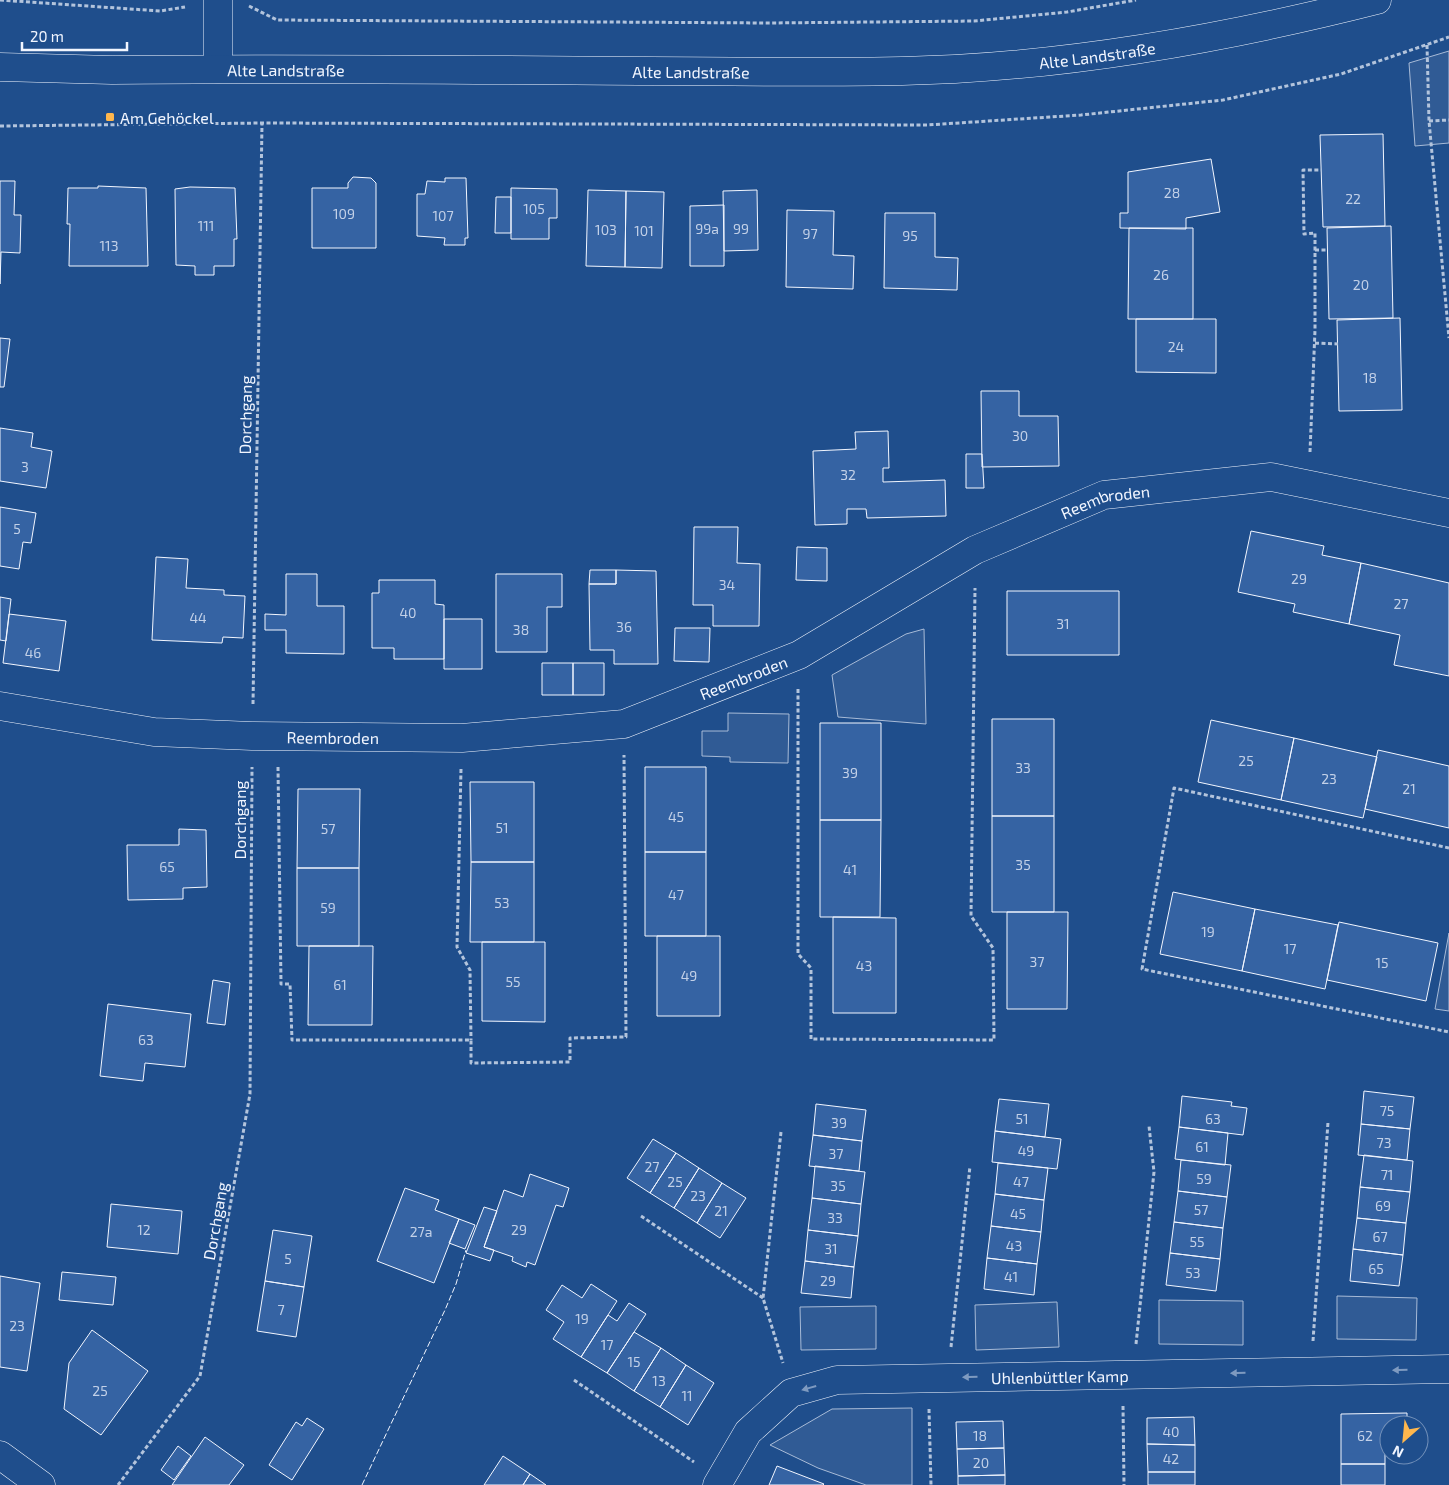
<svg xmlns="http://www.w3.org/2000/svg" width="1449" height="1485" viewBox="0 0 1449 1485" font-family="'Exo 2',sans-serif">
<rect width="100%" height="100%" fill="#1f4e8c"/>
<path fill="#305b95" stroke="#a8bbd7" d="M 1449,51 L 1449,143 L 1415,146 L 1409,63 Z
M 924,629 L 926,724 L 838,717 L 832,675 L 906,634 Z
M 728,713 L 789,714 L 788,763 L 730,762 L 730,757 L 702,756 L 702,731 L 728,731 Z
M 1449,933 L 1449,1011 L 1435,1009 Z
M 1337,1296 L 1417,1298 L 1416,1340 L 1337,1339 Z
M 1159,1300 L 1243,1301 L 1243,1345 L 1159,1344 Z
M 1057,1302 L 1059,1347 L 976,1350 L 975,1305 Z
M 876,1306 L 876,1349 L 801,1350 L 800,1307 Z
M 912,1408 L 912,1485 L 866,1485 L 818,1468 L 770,1445 L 832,1409 Z"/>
<path fill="#3563a3" stroke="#f2f6ff" d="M 1383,134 L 1385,226 L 1323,227 L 1320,135 Z
M 1211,159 L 1220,212 L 1186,218 L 1186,229 L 1120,228 L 1120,213 L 1128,213 L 1128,172 Z
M 353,177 L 371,178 L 376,183 L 376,248 L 312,248 L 312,188 L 348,188 L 348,183 Z
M 445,178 L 466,178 L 468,238 L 465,238 L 465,245 L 444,245 L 445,238 L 417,236 L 417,194 L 425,194 L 427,181 L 445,182 Z
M 0,181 L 15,181 L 14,215 L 21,215 L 20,253 L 1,252 L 0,284 Z
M 98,186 L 146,188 L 148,266 L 69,266 L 70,224 L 67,224 L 68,188 L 98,188 Z
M 190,187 L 235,188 L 237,239 L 234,239 L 234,266 L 214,266 L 214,275 L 195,275 L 195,266 L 176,265 L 175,189 Z
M 511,188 L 557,189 L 557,218 L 549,218 L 549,239 L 511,239 Z
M 588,190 L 626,191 L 625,267 L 586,266 Z
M 757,190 L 758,250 L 724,251 L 723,191 Z
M 626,191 L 664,192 L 662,268 L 625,267 Z
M 496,197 L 511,197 L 511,233 L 495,233 Z
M 724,205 L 724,266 L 690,266 L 690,206 Z
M 787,210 L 834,211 L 833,255 L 854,256 L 853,289 L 786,287 Z
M 885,213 L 935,213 L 935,257 L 958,258 L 957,290 L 884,288 Z
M 1391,226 L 1393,318 L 1329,319 L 1327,228 Z
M 1129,228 L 1193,228 L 1193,319 L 1128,319 Z
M 1400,318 L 1402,410 L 1339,411 L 1337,320 Z
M 1136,319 L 1216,319 L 1216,373 L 1136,372 Z
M 0,338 L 10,339 L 4,387 L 0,387 Z
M 981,391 L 1019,391 L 1019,416 L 1058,416 L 1059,466 L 982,467 Z
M 0,428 L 33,433 L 31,447 L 52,451 L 46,488 L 0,481 Z
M 888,431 L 889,468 L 883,468 L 883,482 L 945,480 L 946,516 L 867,518 L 866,509 L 847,509 L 847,524 L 815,525 L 813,451 L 856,449 L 855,432 Z
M 966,454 L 982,454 L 984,488 L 966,488 Z
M 0,507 L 36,513 L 31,543 L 23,542 L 19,569 L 0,566 Z
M 694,527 L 738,527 L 737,563 L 760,564 L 759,626 L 713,626 L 713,605 L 693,605 Z
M 1251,531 L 1324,546 L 1322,555 L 1361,563 L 1349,624 L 1293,612 L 1295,604 L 1238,592 Z
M 797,547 L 827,548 L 827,581 L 796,580 Z
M 156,557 L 188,559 L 186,588 L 224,590 L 224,595 L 245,596 L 243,638 L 223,637 L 222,643 L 152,640 Z
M 1361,563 L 1449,583 L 1449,676 L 1394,665 L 1400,635 L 1349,624 Z
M 590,570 L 616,570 L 616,584 L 589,584 Z
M 616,570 L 656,571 L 658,664 L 614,664 L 614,650 L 590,650 L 589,584 L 616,584 Z
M 286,574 L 317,574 L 317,606 L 344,606 L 344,654 L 286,653 L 286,630 L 265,630 L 265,614 L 286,615 Z
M 496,574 L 562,574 L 562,607 L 547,607 L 547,652 L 496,652 Z
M 379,580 L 435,580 L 435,604 L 444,605 L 444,659 L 394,659 L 394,648 L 372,648 L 372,593 L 379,593 Z
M 1007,591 L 1119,591 L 1119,655 L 1007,655 Z
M 0,597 L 11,599 L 6,641 L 0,640 Z
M 9,614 L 66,621 L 59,671 L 3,663 Z
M 444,619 L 482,619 L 482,669 L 444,669 Z
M 675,628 L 710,628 L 709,662 L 674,661 Z
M 542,663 L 573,663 L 573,695 L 542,695 Z
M 573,663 L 604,663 L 604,695 L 573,695 Z
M 992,719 L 1054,719 L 1054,816 L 992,816 Z
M 1211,720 L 1294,738 L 1281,800 L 1198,782 Z
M 820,723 L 881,723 L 881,820 L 820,820 Z
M 1294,738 L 1377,757 L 1363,818 L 1281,800 Z
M 1378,750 L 1449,766 L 1449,828 L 1365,809 Z
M 645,767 L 706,767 L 706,852 L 645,852 Z
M 470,782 L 534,782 L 534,862 L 471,862 Z
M 298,789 L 360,789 L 359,868 L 297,868 Z
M 992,816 L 1054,816 L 1054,912 L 992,912 Z
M 820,820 L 881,820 L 880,917 L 820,917 Z
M 179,829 L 206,830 L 207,887 L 183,888 L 183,899 L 128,900 L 127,845 L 179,845 Z
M 645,852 L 706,852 L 706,936 L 645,936 Z
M 471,862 L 534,862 L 534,942 L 470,942 Z
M 297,868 L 359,868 L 359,946 L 297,946 Z
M 1173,892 L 1255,909 L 1242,971 L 1160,954 Z
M 1255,909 L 1338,925 L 1325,989 L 1242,971 Z
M 1007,912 L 1068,912 L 1067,1009 L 1007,1009 Z
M 833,917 L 896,918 L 896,1013 L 833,1013 Z
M 1339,922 L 1438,943 L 1426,1001 L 1327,980 Z
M 657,936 L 720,936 L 720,1016 L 657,1016 Z
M 482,942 L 545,942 L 545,1022 L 482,1021 Z
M 309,946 L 373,946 L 372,1025 L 308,1025 Z
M 213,980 L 230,983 L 225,1025 L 207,1023 Z
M 108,1004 L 191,1014 L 185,1067 L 145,1063 L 143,1081 L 100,1076 Z
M 1364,1091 L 1414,1097 L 1410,1129 L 1361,1124 Z
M 1182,1096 L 1232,1102 L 1231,1106 L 1247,1108 L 1243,1135 L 1179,1127 Z
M 999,1099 L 1049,1104 L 1045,1137 L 995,1131 Z
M 816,1104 L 866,1110 L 862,1141 L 813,1135 Z
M 1361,1124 L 1410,1129 L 1407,1160 L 1358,1155 Z
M 1179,1127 L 1228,1133 L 1225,1165 L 1175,1159 Z
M 995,1131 L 1061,1139 L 1057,1169 L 992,1162 Z
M 813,1135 L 862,1141 L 859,1171 L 809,1166 Z
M 653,1139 L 676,1153 L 650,1193 L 627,1178 Z
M 676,1153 L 699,1168 L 674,1208 L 650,1193 Z
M 1364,1155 L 1413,1161 L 1410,1192 L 1360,1187 Z
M 1181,1160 L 1231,1165 L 1227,1197 L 1178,1191 Z
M 998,1163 L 1048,1168 L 1044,1200 L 995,1194 Z
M 815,1166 L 865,1172 L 861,1204 L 812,1198 Z
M 699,1168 L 722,1183 L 697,1223 L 674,1208 Z
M 530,1174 L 569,1188 L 563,1207 L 556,1205 L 535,1265 L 527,1262 L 526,1267 L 512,1261 L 513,1257 L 484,1247 L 504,1190 L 523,1197 Z
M 722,1183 L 746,1198 L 720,1238 L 697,1223 Z
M 1360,1187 L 1410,1192 L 1406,1223 L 1357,1218 Z
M 405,1188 L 439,1200 L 435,1210 L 459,1219 L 434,1283 L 377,1261 Z
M 1178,1191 L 1227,1197 L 1223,1228 L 1174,1222 Z
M 995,1194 L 1044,1200 L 1041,1232 L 991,1226 Z
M 812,1198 L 861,1204 L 858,1236 L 808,1230 Z
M 111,1204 L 182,1211 L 178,1254 L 107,1247 Z
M 484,1207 L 497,1211 L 484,1247 L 494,1250 L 490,1261 L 466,1253 Z
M 1357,1218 L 1406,1223 L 1403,1255 L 1353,1249 Z
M 459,1219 L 475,1225 L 465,1249 L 449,1243 Z
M 1174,1222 L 1223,1228 L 1220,1259 L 1170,1253 Z
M 991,1226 L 1041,1232 L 1037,1264 L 987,1258 Z
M 273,1230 L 312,1236 L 304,1287 L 265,1281 Z
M 808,1230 L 858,1236 L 854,1267 L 805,1261 Z
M 1353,1249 L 1403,1255 L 1399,1286 L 1350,1281 Z
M 1170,1253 L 1220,1259 L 1216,1291 L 1166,1285 Z
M 987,1258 L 1037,1264 L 1034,1295 L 984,1289 Z
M 805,1261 L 854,1267 L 851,1298 L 801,1293 Z
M 62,1272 L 116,1277 L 113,1305 L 59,1300 Z
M 0,1276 L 40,1283 L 27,1371 L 0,1367 Z
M 265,1281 L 304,1287 L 296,1337 L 257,1331 Z
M 591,1284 L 617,1301 L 581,1357 L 553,1339 L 564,1322 L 546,1310 L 562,1285 L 582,1298 Z
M 629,1303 L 646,1314 L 607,1373 L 581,1357 L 608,1315 L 617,1321 Z
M 92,1330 L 148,1371 L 101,1435 L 64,1409 L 69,1363 Z
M 634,1332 L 661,1348 L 634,1391 L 607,1373 Z
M 661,1348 L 686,1365 L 660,1407 L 634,1391 Z
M 686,1365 L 714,1383 L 688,1425 L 660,1407 Z
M 1407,1413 L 1407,1425 L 1389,1425 L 1389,1445 L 1385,1445 L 1385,1464 L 1341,1464 L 1341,1414 Z
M 1194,1417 L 1195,1445 L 1147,1444 L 1147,1418 Z
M 307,1418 L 324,1429 L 292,1480 L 269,1465 L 296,1422 L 302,1426 Z
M 1003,1421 L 1004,1448 L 957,1449 L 956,1422 Z
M 205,1437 L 244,1465 L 229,1485 L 172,1485 Z
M 1147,1444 L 1195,1445 L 1195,1472 L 1148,1472 Z
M 178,1446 L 191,1456 L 174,1480 L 161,1470 Z
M 1004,1448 L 1005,1475 L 958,1476 L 957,1449 Z
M 503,1456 L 530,1474 L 523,1485 L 484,1485 Z
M 1341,1464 L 1385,1464 L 1385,1485 L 1341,1485 Z
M 777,1466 L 824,1484 L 823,1485 L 769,1485 Z
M 1148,1472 L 1195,1472 L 1195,1485 L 1148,1485 Z
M 530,1474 L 546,1485 L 523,1485 Z
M 1005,1475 L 1005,1485 L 958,1485 L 958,1476 Z"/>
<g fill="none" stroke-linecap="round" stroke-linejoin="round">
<g stroke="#f2f6ff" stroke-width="29">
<g id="street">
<path d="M 218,69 L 218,0"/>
<path id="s1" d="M 0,706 L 154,732 L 252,736 L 462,738 L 624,724 L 799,655 L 975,550 L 1104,495 L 1271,477 L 1449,513"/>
<path d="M 0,1455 L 41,1485"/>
<path id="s2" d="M 717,1485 L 748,1432 L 791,1393 L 837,1380 L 1449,1369"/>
</g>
</g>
<g stroke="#f2f6ff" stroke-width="29">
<g id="secondary">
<path id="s3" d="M 0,67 L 112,70 C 291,68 470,70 649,71 C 751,71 853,74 955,69 C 1098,61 1239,35 1377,0"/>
</g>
</g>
<path stroke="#b3c4dc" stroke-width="3" stroke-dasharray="4 2.5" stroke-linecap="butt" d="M 0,0 L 160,11 L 185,7
M 249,6 L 277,20 L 768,23 L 974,21 L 1067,12 L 1136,0
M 1427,45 L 1429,121 L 1449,338
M 1429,121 L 1449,120
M 0,126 L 262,123 L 927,125 L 1081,115 L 1223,100 L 1341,74 L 1449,37
M 1315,250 L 1328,250
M 1315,343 L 1338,344
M 1310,452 L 1315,330 L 1315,233 L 1304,234 L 1303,170 L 1321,170
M 798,689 L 798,954 L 811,968 L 811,1039 L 994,1040 L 993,948 L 971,916 L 975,588
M 253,704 L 262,123
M 278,767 L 281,984 L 290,984 L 292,1040 L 471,1040 L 471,1063 L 570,1062 L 570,1038 L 626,1037 L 624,755
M 461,769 L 457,947 L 470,970 L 471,1040
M 1449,848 L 1174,788 L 1142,969 L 1449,1032
M 781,1132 L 763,1298 L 783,1363
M 641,1216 L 763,1298
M 1313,1341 L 1328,1122
M 1136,1344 L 1154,1172 L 1149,1126
M 951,1347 L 970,1166
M 574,1380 L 694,1462
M 1123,1406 L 1124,1485
M 929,1409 L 931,1485
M 118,1485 L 200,1376 L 250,1094 L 252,767"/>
<use href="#street" stroke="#1f4e8c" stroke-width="28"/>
<use href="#secondary" stroke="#1f4e8c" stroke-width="28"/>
<path stroke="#f2f6ff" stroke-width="1" stroke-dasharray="6 2.5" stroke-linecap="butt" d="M 362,1485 L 445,1310 L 456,1284 L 466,1250"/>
</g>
<defs><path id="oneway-solid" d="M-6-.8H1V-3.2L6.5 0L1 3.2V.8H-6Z" transform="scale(1.25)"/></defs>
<g fill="#7e9ac0">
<use href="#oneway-solid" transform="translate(1400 1370) rotate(179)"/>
<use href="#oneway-solid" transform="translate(1238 1373) rotate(179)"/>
<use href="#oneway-solid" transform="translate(970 1377) rotate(179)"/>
<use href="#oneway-solid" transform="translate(809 1388) rotate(164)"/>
</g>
<rect fill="#ffb74d" stroke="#1f4e8c" stroke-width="2" x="105" y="112" width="10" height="10" rx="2.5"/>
<g text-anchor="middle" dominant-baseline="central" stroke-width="4" stroke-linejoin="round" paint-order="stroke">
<g font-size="14" fill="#c3d1e8">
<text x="1172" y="192">28</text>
<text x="1353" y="198">22</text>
<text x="534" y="208">105</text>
<text x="344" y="213">109</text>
<text x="443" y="215">107</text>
<text x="206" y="225">111</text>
<text x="707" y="228">99a</text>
<text x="741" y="228">99</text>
<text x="606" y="229">103</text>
<text x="644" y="230">101</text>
<text x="810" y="233">97</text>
<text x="910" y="235">95</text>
<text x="109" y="245">113</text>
<text x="1161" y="274">26</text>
<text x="1361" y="284">20</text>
<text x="1176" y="346">24</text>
<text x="1370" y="377">18</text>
<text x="1020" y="435">30</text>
<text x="25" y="466">3</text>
<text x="848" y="474">32</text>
<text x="17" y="528">5</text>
<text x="1299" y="578">29</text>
<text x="727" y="584">34</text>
<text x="1401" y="603">27</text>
<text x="408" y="612">40</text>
<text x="198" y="617">44</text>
<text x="1063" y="623">31</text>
<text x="624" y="626">36</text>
<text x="521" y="629">38</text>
<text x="33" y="652">46</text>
<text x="1246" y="760">25</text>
<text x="1023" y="767">33</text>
<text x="850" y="772">39</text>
<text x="1329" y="778">23</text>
<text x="1409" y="788">21</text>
<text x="676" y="816">45</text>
<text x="502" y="827">51</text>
<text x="328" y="828">57</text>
<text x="1023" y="864">35</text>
<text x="167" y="866">65</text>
<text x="850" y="869">41</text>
<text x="676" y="894">47</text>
<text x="502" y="902">53</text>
<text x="328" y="907">59</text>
<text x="1208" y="931">19</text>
<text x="1290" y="948">17</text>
<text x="1037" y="961">37</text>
<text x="1382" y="962">15</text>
<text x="864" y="965">43</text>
<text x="689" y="975">49</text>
<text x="513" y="981">55</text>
<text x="340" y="984">61</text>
<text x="146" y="1039">63</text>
<text x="1387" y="1110">75</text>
<text x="1022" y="1118">51</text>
<text x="1213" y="1118">63</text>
<text x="839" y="1122">39</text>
<text x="1384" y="1142">73</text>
<text x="1202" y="1146">61</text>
<text x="1026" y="1150">49</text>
<text x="836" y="1153">37</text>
<text x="652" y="1166">27</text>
<text x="1387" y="1174">71</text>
<text x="1204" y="1178">59</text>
<text x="675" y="1181">25</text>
<text x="1021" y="1181">47</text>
<text x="838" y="1185">35</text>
<text x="698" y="1195">23</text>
<text x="1383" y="1205">69</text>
<text x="1201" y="1209">57</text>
<text x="721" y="1210">21</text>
<text x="1018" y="1213">45</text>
<text x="835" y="1217">33</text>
<text x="144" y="1229">12</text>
<text x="519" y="1229">29</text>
<text x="421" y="1231">27a</text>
<text x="1380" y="1236">67</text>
<text x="1197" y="1241">55</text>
<text x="1014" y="1245">43</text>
<text x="831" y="1248">31</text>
<text x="288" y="1258">5</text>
<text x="1376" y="1268">65</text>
<text x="1193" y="1272">53</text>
<text x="1011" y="1276">41</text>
<text x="828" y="1280">29</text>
<text x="281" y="1309">7</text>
<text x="582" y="1318">19</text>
<text x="17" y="1325">23</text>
<text x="607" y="1344">17</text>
<text x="634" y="1361">15</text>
<text x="659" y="1380">13</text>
<text x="100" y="1390">25</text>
<text x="687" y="1395">11</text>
<text x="1171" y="1431">40</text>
<text x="980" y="1435">18</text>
<text x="1365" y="1435">62</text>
<text x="1171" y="1458">42</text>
<text x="981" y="1462">20</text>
</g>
<g font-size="16" fill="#f2f6ff" stroke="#1f4e8c">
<text stroke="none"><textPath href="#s3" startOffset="1098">Alte Landstraße</textPath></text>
<text stroke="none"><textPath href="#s3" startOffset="286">Alte Landstraße</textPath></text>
<text stroke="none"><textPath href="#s3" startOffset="691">Alte Landstraße</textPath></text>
<text transform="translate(245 415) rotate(-89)">Dorchgang</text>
<text stroke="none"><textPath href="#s1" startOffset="1160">Reembroden</textPath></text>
<text stroke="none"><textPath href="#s1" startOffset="755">Reembroden</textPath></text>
<text stroke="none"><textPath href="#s1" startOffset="335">Reembroden</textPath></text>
<text transform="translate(239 820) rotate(-90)">Dorchgang</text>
<text transform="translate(215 1221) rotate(-80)">Dorchgang</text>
<text stroke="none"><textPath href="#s2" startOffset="390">Uhlenbüttler Kamp</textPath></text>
</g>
<g font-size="16" fill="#f2f6ff" stroke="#1f4e8c" text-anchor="start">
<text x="120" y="117">Am Gehöckel</text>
</g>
</g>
<g transform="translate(1404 1440) rotate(207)"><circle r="24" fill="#1f4e8c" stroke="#7391ba"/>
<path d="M0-4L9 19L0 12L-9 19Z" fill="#ffb74d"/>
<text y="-8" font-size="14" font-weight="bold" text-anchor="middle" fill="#f2f6ff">N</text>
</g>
<path d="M22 42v8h105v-8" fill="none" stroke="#f2f6ff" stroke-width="2.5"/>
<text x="30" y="42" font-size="15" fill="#f2f6ff" stroke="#1f4e8c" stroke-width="4" paint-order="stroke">20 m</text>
</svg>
